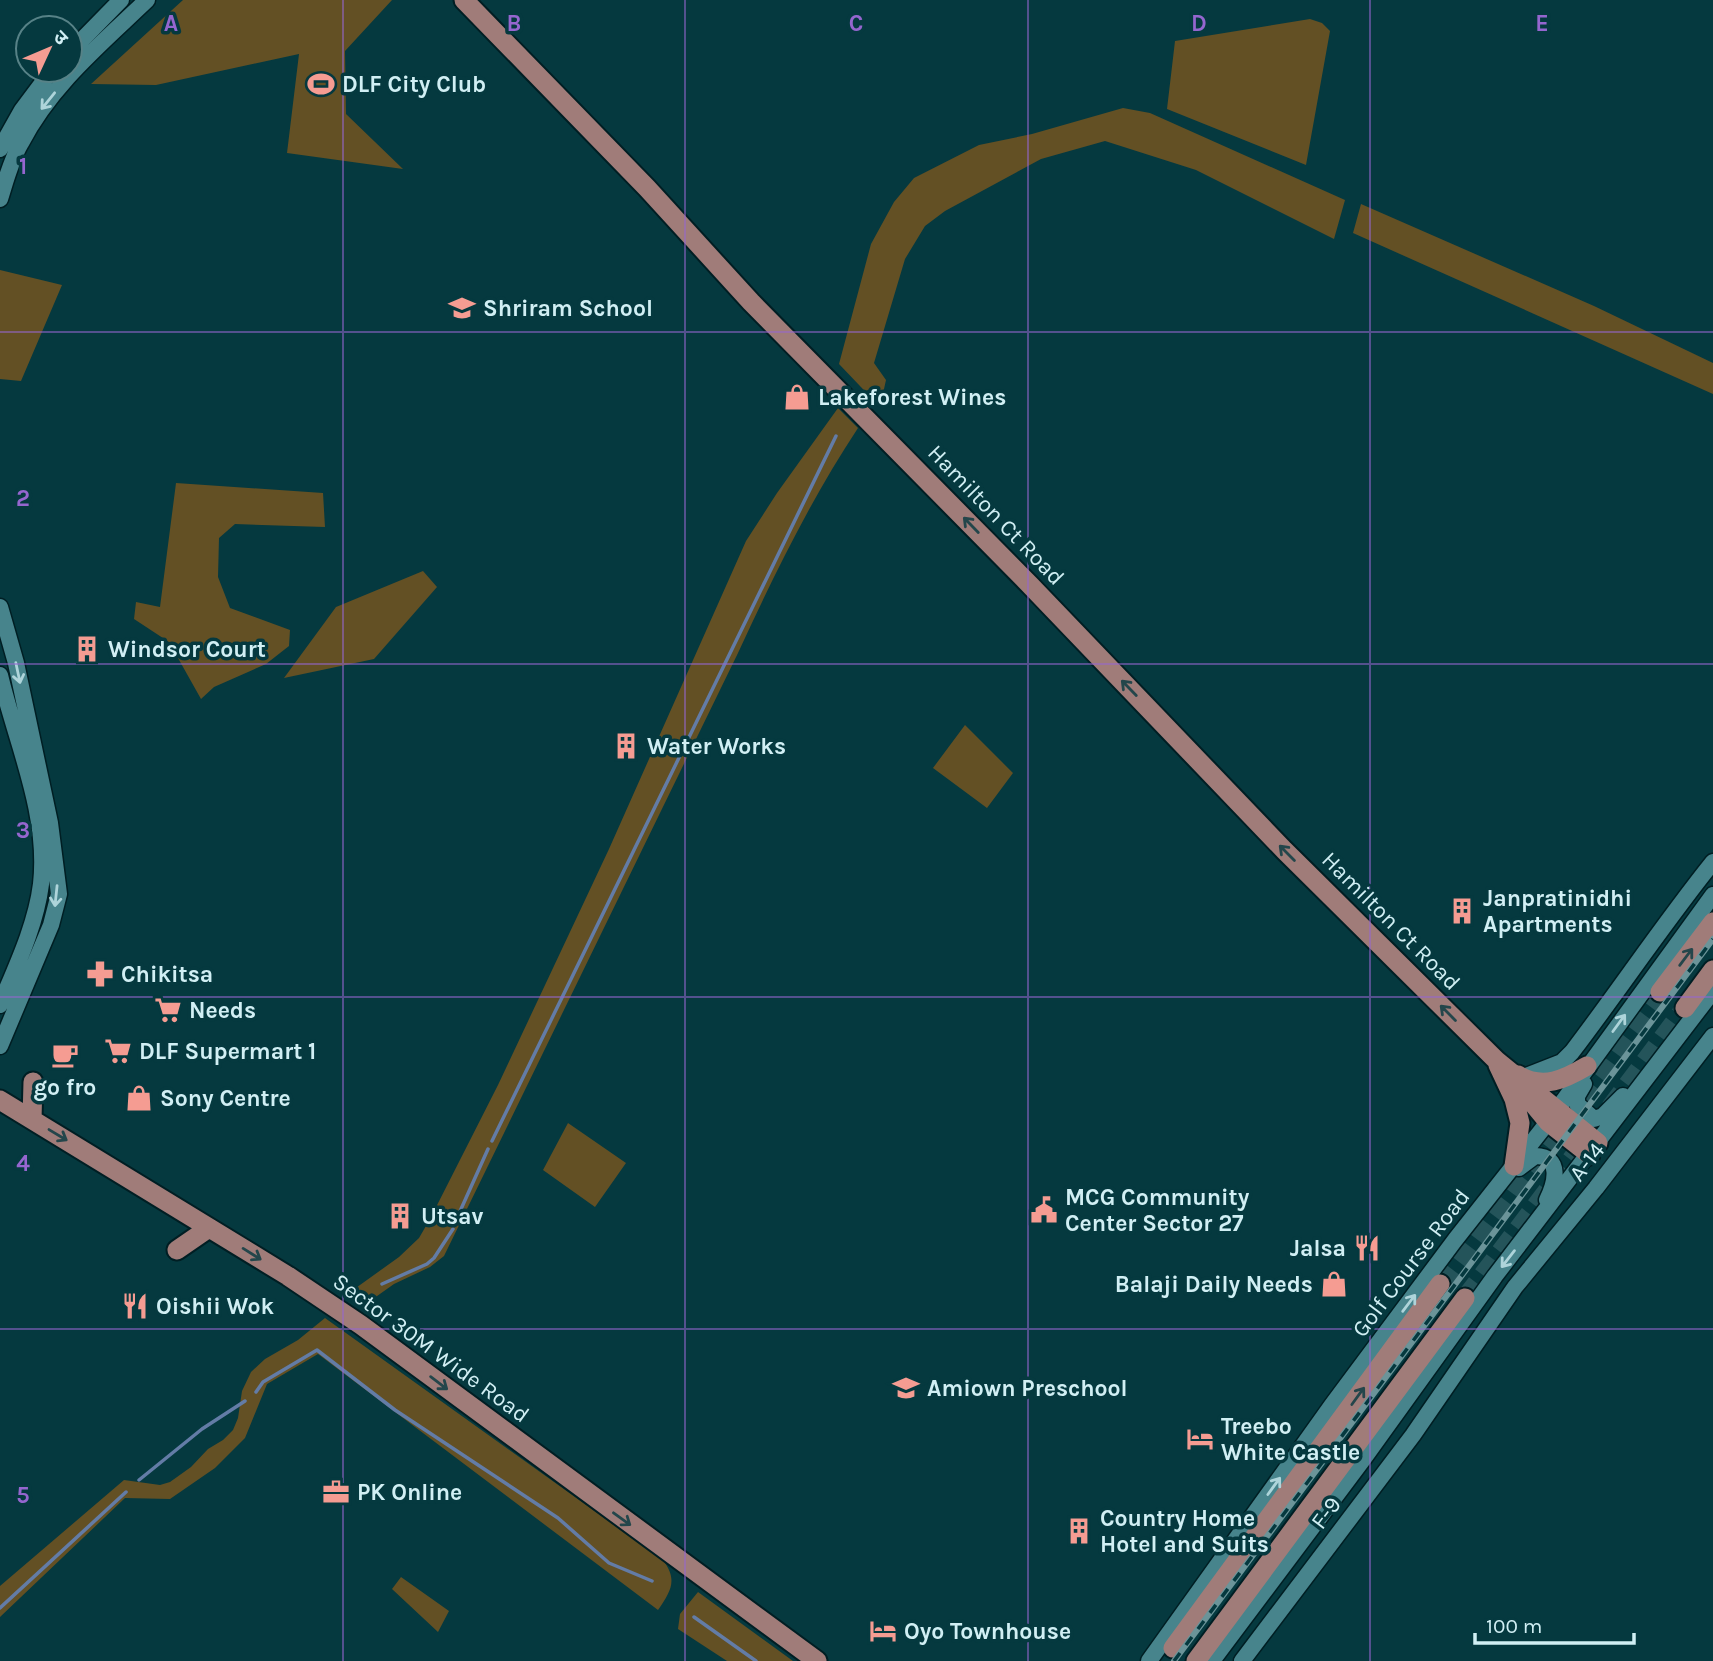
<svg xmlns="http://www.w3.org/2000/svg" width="1713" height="1661" viewBox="0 0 1713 1661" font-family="Karla,'Noto Sans Devanagari',sans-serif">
<rect width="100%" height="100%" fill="#05393f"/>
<path fill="#635024" d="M 183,0 L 392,0 L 345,51 L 346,114 L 403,169 L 287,153 L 299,54 L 156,85 L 91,84 Z
M 1310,19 L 1322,23 L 1330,31 L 1306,165 L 1167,109 L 1175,41 Z
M 1123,108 L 1150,113 L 1345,200 L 1334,239 L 1196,170 L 1105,141 L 1041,159 L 945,211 L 925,226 L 905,259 L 874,363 L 886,380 L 880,407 L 839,364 L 871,244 L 894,202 L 914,178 L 979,145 L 1032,134 Z
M 1361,204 L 1594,306 L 1713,363 L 1713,394 L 1353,233 Z
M 0,270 L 62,285 L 21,381 L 0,379 Z
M 838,408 L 858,428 C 811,499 774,575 738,653 L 444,1256 L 430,1267 L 394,1284 L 370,1301 L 353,1290 L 399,1257 L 419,1238 L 430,1219 L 498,1085 L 609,849 L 746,541 L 777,493 Z
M 176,483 L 323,493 L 325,527 L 235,524 L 219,538 L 218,577 L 230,608 L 290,630 L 289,646 L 266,664 L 214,687 L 201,699 L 169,642 L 134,619 L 136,602 L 160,607 Z
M 423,571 L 437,587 L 374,659 L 284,678 L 336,607 Z
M 965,725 L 1013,773 L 987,808 L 933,768 Z
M 568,1123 L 626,1163 L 595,1207 L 543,1170 Z
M 325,1318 L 663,1560 C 678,1580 671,1591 658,1610 L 318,1354 L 267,1384 L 245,1438 L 215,1468 L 170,1499 L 125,1498 L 0,1617 L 0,1586 L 124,1480 L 160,1485 L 170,1482 L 191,1467 L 208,1449 L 223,1440 L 233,1430 L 238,1418 L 242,1391 L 251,1372 L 265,1359 L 298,1340 Z
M 401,1577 L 449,1611 L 438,1632 L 392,1589 Z
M 698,1592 L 793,1661 L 727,1661 L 678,1629 L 680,1614 Z"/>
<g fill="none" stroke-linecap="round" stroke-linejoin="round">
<path stroke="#637ca6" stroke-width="3.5" d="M 492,1141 L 836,436
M 457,1218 L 488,1149
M 382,1284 L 427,1264 L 434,1258 L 453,1229
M 256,1392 L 263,1382 L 317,1350 L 395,1410 L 558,1518 L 609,1563 L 652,1581
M 139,1480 L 202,1429 L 245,1401
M 0,1608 L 126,1492
M 694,1617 L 756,1661"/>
<path stroke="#24545a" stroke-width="19" stroke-dasharray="19 10" stroke-linecap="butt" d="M 1610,1108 L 1685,1008
M 1440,1284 L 1660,992
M 1465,1298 L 1590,1135"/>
<g stroke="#001e23" stroke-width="19">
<path id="minor" d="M 70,52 L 121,0
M 0,149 L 22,110 L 52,70
M 0,199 C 6,180 11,160 21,143 C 51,85 101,44 147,0
M 0,607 L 16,663 L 50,823 L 59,894 L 51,925 L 0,1046
M 0,675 C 16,743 49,813 41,884 C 36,925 16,967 0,1005
M 1521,1078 L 1562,1062 L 1572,1052 C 1620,989 1664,923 1713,862
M 1584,1084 L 1577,1096 L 1577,1104 L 1594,1119 L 1603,1116 L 1623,1096
M 1519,1168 L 1535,1156 C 1563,1156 1555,1184 1547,1200
M 1149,1661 L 1332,1405 L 1455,1240 L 1548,1122 L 1713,895
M 1212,1661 L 1362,1461 L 1495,1276 L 1713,991
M 1242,1661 L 1413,1435 L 1515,1287 L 1596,1188 L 1713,1036"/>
</g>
<g stroke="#001e23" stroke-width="23">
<path id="major" d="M 464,0 L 647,188 L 751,302 L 1030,585 L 1284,850 L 1497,1061 L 1598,1143
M 1660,992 L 1713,922
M 1685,1008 L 1713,970
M 1498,1065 L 1514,1099 L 1520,1123 L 1514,1166
M 1518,1075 C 1543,1090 1565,1079 1587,1066
M 1529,1099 L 1548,1122 L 1590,1155
M 0,1100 L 288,1276 L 361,1325 L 817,1661
M 32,1119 L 33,1082
M 177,1250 L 209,1228
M 1173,1648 L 1440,1284
M 1196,1661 L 1465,1298"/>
</g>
<use href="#minor" stroke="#47848c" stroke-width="16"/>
<use href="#major" stroke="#a07c79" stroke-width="19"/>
<g stroke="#6b9499" stroke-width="6">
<path id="rail" d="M 1174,1661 L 1713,939"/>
</g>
<use href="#rail" stroke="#05393f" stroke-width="3.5" stroke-dasharray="10" stroke-linecap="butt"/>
</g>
<defs><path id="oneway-shaft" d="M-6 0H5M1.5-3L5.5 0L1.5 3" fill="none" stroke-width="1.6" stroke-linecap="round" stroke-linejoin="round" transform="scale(1.75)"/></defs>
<g stroke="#aed4da">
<use href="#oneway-shaft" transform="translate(48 101) rotate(129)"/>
<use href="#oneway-shaft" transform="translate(18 673) rotate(78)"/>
<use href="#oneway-shaft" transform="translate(56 896) rotate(96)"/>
<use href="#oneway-shaft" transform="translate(1619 1023) rotate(-54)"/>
<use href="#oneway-shaft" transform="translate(1508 1259) rotate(128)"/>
<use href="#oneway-shaft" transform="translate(1409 1303) rotate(-53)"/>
<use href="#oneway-shaft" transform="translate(1274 1486) rotate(-54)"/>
</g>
<g stroke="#24464b">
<use href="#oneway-shaft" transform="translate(971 525) rotate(-134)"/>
<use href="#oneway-shaft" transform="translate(1129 688) rotate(-134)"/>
<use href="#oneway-shaft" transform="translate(1287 853) rotate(-135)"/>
<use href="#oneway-shaft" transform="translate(1686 957) rotate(-53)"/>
<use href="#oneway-shaft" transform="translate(1448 1013) rotate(-135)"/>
<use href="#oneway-shaft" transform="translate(58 1135) rotate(31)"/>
<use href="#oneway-shaft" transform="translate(252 1254) rotate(32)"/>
<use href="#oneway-shaft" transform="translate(439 1383) rotate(37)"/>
<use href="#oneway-shaft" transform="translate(1358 1396) rotate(-54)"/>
<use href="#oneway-shaft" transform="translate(622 1519) rotate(36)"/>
</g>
<path fill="none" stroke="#9566cf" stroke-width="2" stroke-opacity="0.55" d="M 343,0 L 343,1661M 685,0 L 685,1661M 1028,0 L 1028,1661M 1370,0 L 1370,1661M 0,332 L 1713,332M 0,664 L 1713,664M 0,997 L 1713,997M 0,1329 L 1713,1329"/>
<defs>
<g id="stadium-bare" transform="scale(2.1)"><path d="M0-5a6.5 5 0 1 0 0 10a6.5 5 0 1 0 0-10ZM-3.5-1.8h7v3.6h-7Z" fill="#f59c92" stroke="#05393f" stroke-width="2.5" paint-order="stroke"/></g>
<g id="school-bare" transform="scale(2.1)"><path d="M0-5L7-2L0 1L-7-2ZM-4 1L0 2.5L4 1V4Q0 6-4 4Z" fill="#f59c92" stroke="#05393f" stroke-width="2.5" paint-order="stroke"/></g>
<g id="shop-bare" transform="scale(2.1)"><path d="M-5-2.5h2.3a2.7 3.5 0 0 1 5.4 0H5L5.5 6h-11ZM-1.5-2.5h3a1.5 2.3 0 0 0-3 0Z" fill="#f59c92" stroke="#05393f" stroke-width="2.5" paint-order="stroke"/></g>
<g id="building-bare" transform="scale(2.1)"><path d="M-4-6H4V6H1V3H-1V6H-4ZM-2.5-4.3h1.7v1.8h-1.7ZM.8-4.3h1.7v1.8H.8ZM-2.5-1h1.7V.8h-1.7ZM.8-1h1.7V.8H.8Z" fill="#f59c92" stroke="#05393f" stroke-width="2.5" paint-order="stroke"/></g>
<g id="pharmacy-bare" transform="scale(2.1)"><path d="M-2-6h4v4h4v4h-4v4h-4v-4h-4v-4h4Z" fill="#f59c92" stroke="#05393f" stroke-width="2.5" paint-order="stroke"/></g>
<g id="supermarket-bare" transform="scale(2.1)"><path d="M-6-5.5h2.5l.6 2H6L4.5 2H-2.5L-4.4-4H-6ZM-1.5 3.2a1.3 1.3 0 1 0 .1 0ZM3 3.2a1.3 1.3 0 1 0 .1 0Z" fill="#f59c92" stroke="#05393f" stroke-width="2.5" paint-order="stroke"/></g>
<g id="cafe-bare" transform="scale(2.1)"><path d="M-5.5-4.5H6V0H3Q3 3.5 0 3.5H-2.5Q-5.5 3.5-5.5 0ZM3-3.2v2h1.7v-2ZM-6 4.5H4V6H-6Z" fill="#f59c92" stroke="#05393f" stroke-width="2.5" paint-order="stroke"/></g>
<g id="civic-bare" transform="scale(2.1)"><path d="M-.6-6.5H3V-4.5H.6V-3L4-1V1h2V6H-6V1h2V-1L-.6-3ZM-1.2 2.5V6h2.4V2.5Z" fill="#f59c92" stroke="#05393f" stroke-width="2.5" paint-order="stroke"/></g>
<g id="restaurant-bare" transform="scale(2.1)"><path d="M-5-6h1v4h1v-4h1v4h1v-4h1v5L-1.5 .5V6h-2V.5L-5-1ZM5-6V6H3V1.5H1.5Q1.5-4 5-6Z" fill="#f59c92" stroke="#05393f" stroke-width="2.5" paint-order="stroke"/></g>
<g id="hotel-bare" transform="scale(2.1)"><path d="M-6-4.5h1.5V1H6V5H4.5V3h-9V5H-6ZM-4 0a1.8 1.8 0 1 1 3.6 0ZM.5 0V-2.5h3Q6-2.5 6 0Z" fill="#f59c92" stroke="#05393f" stroke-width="2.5" paint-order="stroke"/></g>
<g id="office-bare" transform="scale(2.1)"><path d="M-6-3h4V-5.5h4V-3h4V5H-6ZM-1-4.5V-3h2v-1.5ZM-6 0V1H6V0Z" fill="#f59c92" stroke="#05393f" stroke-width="2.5" paint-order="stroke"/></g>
</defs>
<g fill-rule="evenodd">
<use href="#stadium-bare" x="321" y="84"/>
<use href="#school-bare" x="462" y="308"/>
<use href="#shop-bare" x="797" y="397"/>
<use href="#building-bare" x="87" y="649"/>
<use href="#building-bare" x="626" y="746"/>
<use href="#building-bare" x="1462" y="911"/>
<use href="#pharmacy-bare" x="100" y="974"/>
<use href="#supermarket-bare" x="168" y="1010"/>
<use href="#supermarket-bare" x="118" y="1051"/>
<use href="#cafe-bare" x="65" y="1055"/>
<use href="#shop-bare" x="139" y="1098"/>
<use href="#civic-bare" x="1044" y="1210"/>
<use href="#building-bare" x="400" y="1216"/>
<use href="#restaurant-bare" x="1367" y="1248"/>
<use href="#shop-bare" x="1334" y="1284"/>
<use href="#restaurant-bare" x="135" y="1306"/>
<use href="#school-bare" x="906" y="1388"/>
<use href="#hotel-bare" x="1200" y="1439"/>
<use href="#office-bare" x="336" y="1492"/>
<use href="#building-bare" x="1079" y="1531"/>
<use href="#hotel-bare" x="883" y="1631"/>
</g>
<g text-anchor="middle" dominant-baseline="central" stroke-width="7" stroke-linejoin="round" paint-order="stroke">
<g font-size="23" font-weight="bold" fill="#d1eff4" stroke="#05393f" text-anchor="start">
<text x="342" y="84">DLF City Club</text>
<text x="483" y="308">Shriram School</text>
<text x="818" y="397">Lakeforest Wines</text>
<text x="108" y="649">Windsor Court</text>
<text x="647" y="746">Water Works</text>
<text x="1483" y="898">Janpratinidhi<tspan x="1483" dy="26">Apartments</tspan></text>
<text x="121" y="974">Chikitsa</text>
<text x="189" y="1010">Needs</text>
<text x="139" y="1051">DLF Supermart 1</text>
<text x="65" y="1087" text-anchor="middle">go fro</text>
<text x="160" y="1098">Sony Centre</text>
<text x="1065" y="1197">MCG Community<tspan x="1065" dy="26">Center Sector 27</tspan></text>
<text x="421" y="1216">Utsav</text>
<text x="1346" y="1248" text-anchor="end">Jalsa</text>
<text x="1313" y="1284" text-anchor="end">Balaji Daily Needs</text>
<text x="156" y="1306">Oishii Wok</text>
<text x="927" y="1388">Amiown Preschool</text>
<text x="1221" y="1426">Treebo<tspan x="1221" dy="26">White Castle</tspan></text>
<text x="357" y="1492">PK Online</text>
<text x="1100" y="1518">Country Home<tspan x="1100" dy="26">Hotel and Suits</tspan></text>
<text x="904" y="1631">Oyo Townhouse</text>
</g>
<g font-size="23" fill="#d1eff4" stroke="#05393f">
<text transform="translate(996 515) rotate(46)">Hamilton Ct Road</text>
<text transform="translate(1391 921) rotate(45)">Hamilton Ct Road</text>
<text transform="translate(1587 1162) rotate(-52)">A-14</text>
<text transform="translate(1411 1263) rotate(-53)">Golf Course Road</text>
<text transform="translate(431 1348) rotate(36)">Sector 30M Wide Road</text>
<text transform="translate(1326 1513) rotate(-53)">F-9</text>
</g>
</g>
<g font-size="23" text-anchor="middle" font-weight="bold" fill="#9566cf" stroke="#05393f" stroke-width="7" stroke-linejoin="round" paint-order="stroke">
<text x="171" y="31">A</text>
<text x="514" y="31">B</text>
<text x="856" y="31">C</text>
<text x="1199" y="31">D</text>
<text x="1542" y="31">E</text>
<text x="23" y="174">1</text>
<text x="23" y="506">2</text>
<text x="23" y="838">3</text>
<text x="23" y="1171">4</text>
<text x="23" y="1503">5</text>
</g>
<g transform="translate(49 49) rotate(46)"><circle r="33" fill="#05393f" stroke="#578287" stroke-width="2"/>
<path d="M0-5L12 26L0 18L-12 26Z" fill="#f59c92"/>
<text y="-10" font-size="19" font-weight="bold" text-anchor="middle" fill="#d1eff4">उ</text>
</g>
<path d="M1475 1633v10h159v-10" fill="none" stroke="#d1eff4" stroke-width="3.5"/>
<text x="1486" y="1633" font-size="21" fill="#d1eff4" stroke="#05393f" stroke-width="5" paint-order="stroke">100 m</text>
</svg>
